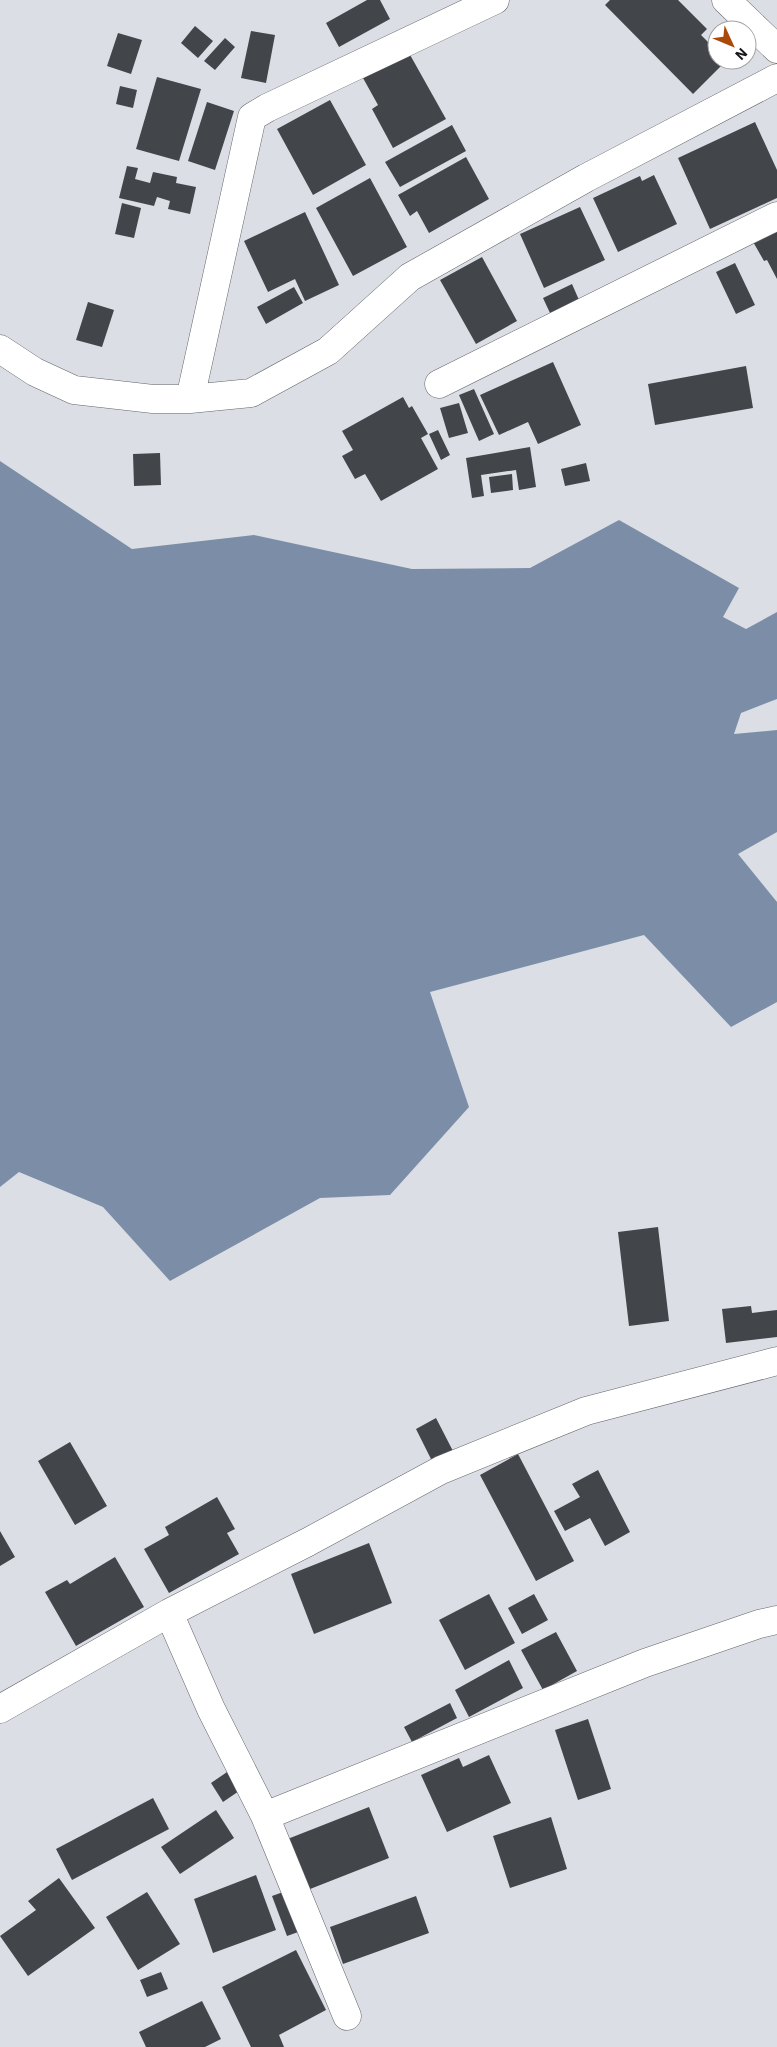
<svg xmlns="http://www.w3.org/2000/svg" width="777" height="2047" viewBox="0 0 777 2047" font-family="'IBM Plex Sans',sans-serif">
<rect width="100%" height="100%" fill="#dbdfe5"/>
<path fill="#7c8ea7" d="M 0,461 L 132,549 L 254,535 L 412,569 L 530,568 L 619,520 L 739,588 L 723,617 L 746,629 L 777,612 L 777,699 L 741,713 L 734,734 L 777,730 L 777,832 L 738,854 L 777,902 L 777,1002 L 731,1027 L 644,935 L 430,992 L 469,1107 L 390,1195 L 320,1198 L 170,1281 L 103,1207 L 19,1172 L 0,1187 Z"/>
<path fill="#42464a" d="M 367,0 L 380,0 L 390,19 L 339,47 L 326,23 Z
M 610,0 L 678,0 L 707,29 L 701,35 L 717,51 L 717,60 L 727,60 L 693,94 L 605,5 Z
M 195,26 L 213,41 L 198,58 L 181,43 Z
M 251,31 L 275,35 L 266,83 L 241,78 Z
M 118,33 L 142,40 L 131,74 L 107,66 Z
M 225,38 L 235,47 L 215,70 L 204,61 Z
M 409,53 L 446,119 L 393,148 L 372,109 L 378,105 L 363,78 Z
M 157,77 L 201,89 L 179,161 L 136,149 Z
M 120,86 L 137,90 L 133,108 L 116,104 Z
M 330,100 L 366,165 L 313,195 L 277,129 Z
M 207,102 L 234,111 L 215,170 L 188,161 Z
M 755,122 L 777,170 L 777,198 L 710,229 L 678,158 Z
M 452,125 L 466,151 L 400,187 L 385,162 Z
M 466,157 L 489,199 L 429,233 L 417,211 L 410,216 L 398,195 Z
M 127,166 L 138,168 L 135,179 L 150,183 L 153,172 L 177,177 L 176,183 L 196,187 L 190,214 L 168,209 L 170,201 L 157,197 L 154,206 L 119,198 Z
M 654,175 L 677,224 L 618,252 L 593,198 L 640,176 L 642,181 Z
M 370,178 L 407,247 L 353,276 L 316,208 Z
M 122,203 L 141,208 L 134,238 L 115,234 Z
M 580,207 L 605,260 L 544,288 L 520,234 Z
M 305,212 L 339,285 L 305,301 L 295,279 L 268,292 L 244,241 Z
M 777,226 L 777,279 L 767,260 L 764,261 L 752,240 Z
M 482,257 L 517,321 L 476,344 L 440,280 Z
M 735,263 L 755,305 L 736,314 L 716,272 Z
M 572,284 L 579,300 L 550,313 L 543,298 Z
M 294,287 L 303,303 L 266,324 L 257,307 Z
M 88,302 L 114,310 L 102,347 L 76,340 Z
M 553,362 L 581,425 L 538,444 L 528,422 L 499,435 L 480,395 Z
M 746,366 L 753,408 L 655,425 L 648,384 Z
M 474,389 L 494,434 L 479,441 L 459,395 Z
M 403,397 L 409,408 L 412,406 L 428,434 L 421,438 L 438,469 L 381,501 L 365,474 L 355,479 L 342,456 L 353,450 L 342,431 Z
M 459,403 L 468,433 L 449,438 L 440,408 Z
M 438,430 L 450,455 L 441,460 L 429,434 Z
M 530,447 L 536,487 L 519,490 L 516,470 L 481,475 L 484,496 L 472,498 L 466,458 Z
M 160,453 L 161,485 L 134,486 L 133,454 Z
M 586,463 L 590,481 L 565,486 L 561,469 Z
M 512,474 L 513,490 L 491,493 L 489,477 Z
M 658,1227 L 669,1321 L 629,1326 L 618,1232 Z
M 751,1306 L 752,1313 L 777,1310 L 777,1337 L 726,1343 L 722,1309 Z
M 436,1418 L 454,1453 L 433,1463 L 416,1429 Z
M 70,1442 L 107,1506 L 75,1525 L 38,1461 Z
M 518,1454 L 574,1561 L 536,1581 L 480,1475 Z
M 598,1470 L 630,1532 L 605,1546 L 590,1518 L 565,1531 L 554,1511 L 580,1497 L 572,1484 Z
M 217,1497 L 235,1529 L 227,1533 L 239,1554 L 169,1593 L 144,1549 L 169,1535 L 165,1527 Z
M 0,1531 L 15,1557 L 0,1566 Z
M 369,1543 L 392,1603 L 314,1634 L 291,1574 Z
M 115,1557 L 144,1607 L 76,1646 L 45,1592 L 67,1580 L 70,1584 Z
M 489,1594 L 515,1643 L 465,1670 L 439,1620 Z
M 534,1594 L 548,1620 L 522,1634 L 508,1608 Z
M 556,1632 L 577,1671 L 543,1690 L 521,1650 Z
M 509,1660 L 523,1688 L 469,1717 L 455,1690 Z
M 450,1703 L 457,1718 L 412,1742 L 404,1727 Z
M 588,1719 L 611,1789 L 578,1800 L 555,1730 Z
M 489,1755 L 511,1803 L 447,1832 L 421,1775 L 459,1758 L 463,1767 Z
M 230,1770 L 242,1789 L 223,1802 L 211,1783 Z
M 153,1798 L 169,1829 L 72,1880 L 56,1849 Z
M 369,1807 L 389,1858 L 305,1891 L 285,1840 Z
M 216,1810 L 234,1838 L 180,1874 L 161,1847 Z
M 551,1817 L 567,1869 L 510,1888 L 493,1836 Z
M 256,1875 L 276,1930 L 213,1953 L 194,1899 Z
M 59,1878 L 95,1928 L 28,1976 L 0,1936 L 36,1910 L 28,1901 Z
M 286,1891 L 301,1931 L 287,1936 L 272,1896 Z
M 147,1892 L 180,1944 L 138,1970 L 106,1917 Z
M 416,1896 L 429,1933 L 343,1964 L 330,1927 Z
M 296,1950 L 326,2010 L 279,2035 L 284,2047 L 251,2047 L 222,1987 Z
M 161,1972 L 168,1989 L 147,1997 L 140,1980 Z
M 202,2001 L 221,2039 L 205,2047 L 146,2047 L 139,2032 Z"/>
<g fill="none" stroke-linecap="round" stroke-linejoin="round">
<g stroke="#62666b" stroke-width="29">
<path id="minor" d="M 726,0 L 777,49
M 0,349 L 35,372 L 74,390 L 153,399 L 190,399 L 251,393 L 328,351 L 410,277 L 586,178 L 777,78
M 439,384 L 777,216
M 190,399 L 252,117 L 267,108 L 495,0
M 169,1613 L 211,1709 L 265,1816 L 347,2016
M 0,1709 L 169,1613 L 308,1542 L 441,1470 L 586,1411 L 777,1361
M 265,1816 L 645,1663 L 759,1624 L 777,1620"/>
</g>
<use href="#minor" stroke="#fff" stroke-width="28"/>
</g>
<g transform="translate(732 45) rotate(134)"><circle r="24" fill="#ffffff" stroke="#a2a2a3"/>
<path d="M0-4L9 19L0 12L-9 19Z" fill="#aa4908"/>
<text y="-8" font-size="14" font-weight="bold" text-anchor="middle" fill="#161719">N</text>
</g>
</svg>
